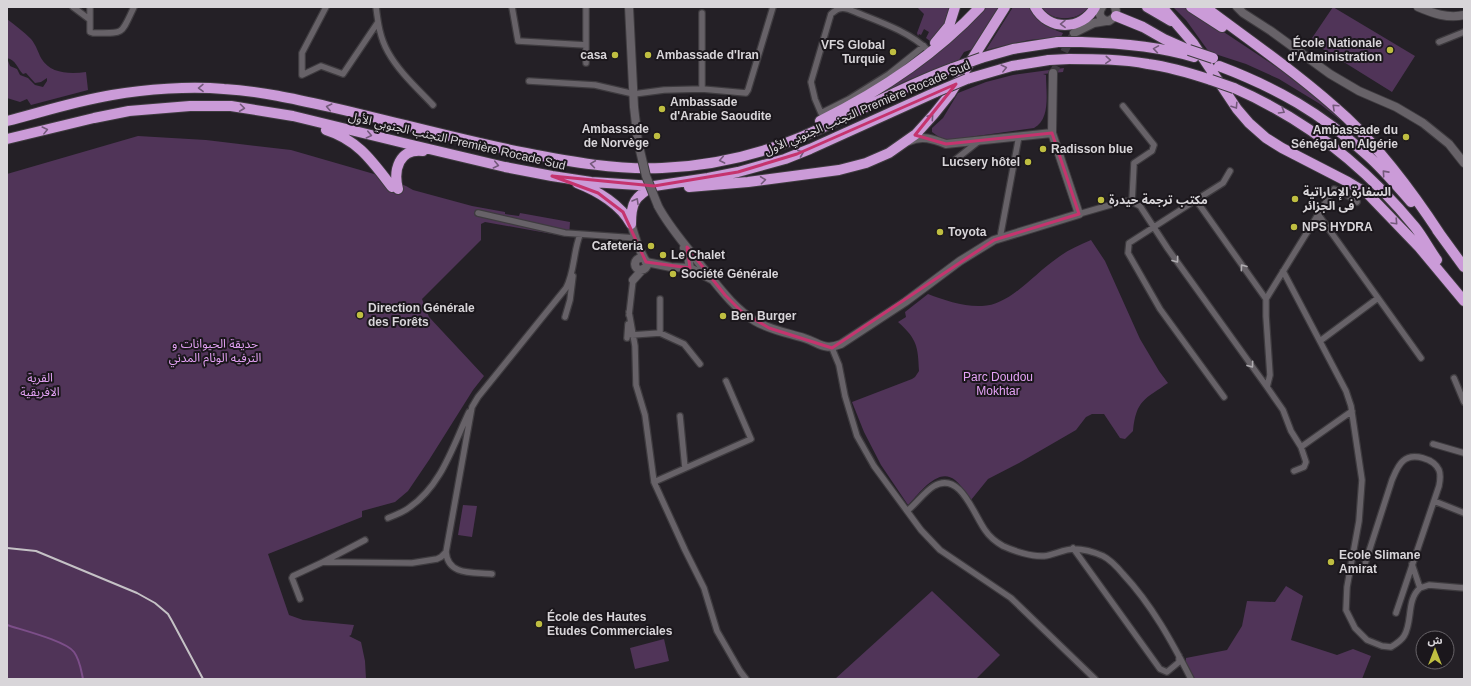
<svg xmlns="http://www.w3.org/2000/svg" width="1471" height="686" viewBox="0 0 1471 686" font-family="Helvetica,'Noto Sans Arabic',sans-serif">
<rect width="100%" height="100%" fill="#242026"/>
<path fill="#503458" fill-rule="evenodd" d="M 917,7 L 950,7 L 944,24 L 930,41 L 926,38 L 929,32 L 924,29 L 921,35 L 919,34 L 918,36 L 917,33 L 924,14 Z
M 986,7 L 1001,7 L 973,49 L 964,52 L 959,60 L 906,81 L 872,98 L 923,65 L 960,33 Z
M 1013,7 L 1030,7 C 1041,20 1047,28 1063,33 L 1061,37 L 1029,40 L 986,50 Z
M 1041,7 L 1089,7 C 1077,22 1052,22 1041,7 Z
M 1173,7 L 1186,7 L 1296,80 L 1363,138 L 1320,104 L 1279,79 L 1246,64 L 1209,52 L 1186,20 Z
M 1333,7 L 1415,56 L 1392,92 L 1310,41 Z
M 7,19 C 15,25 24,32 31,39 C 36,45 38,52 41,58 C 50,74 70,74 86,72 L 88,90 L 31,105 L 27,99 L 20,102 L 7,98 ZM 7,58 C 16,60 17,68 23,74 L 26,73 L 35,83 L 41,82 L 47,78 L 47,81 L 43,87 L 35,85 L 28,78 L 20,75 L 17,69 L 10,66 Z
M 1064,68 L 1063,72 L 1043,74 L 1046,75 C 1046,92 1051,119 1034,128 L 948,140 L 939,137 L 932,132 L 932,128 L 943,118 L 958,93 L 986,82 L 1013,75 Z
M 138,136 L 206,140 L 291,150 L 381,176 L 406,186 L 413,190 L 472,206 L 505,212 L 505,214 L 519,216 L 520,213 L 570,222 L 569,237 L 485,222 L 481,224 L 481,240 L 422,299 L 429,317 L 484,376 L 473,390 L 429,460 L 408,491 L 395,502 L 362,511 L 362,517 L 268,554 L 289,615 L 303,620 L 354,625 L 351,635 L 349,636 L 361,642 L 365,661 L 366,679 L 7,679 L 7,174 Z
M 1091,240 L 1105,261 L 1140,339 L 1159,371 L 1168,383 C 1145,399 1136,400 1133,431 L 1125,439 L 1120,438 L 1104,414 L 1092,414 L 1086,417 L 1076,430 L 1019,463 L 988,479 L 971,500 C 966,493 961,485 955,480 C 938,466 919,494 908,505 L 881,465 L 864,432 L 852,402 L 912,379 L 915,377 L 919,371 C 918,346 917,339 898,322 L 906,317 L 905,312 L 928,294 C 944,300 964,307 982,306 C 1009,306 1034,274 1056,259 C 1066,251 1079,245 1091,240 Z
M 463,505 L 477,506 L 472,537 L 458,535 Z
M 1286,586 L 1303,596 L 1291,640 L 1337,655 L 1353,649 L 1371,656 L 1362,679 L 1186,679 L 1186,658 L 1227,650 L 1242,626 L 1247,601 L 1275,602 Z
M 932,591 L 1000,655 L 976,679 L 835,679 Z
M 664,639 L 669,661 L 635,669 L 630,648 Z"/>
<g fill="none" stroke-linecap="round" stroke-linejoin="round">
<path stroke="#7c4e89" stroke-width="2" d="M 7,625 C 22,630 66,641 74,652 C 80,660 81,670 83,679"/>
<path stroke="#3f3b41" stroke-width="8" stroke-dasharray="8 4" stroke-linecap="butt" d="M 1053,73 L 1074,33"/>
<g stroke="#3e3b3f" stroke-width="8">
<path id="street" d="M 73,7 L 89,19
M 90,7 L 90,32 L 93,33 C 125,33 120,36 134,7
M 326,7 L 302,53 L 302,75 L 321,66 L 343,74 L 378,22
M 376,7 C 378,23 380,38 388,52 C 399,72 418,89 433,105
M 512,7 L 518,41 L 586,45
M 702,13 L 702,89
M 1439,42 L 1464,32
M 924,46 L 889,74 L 849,99 L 821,113 L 815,99 L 811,82 L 831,14 C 837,9 840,7 848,9 C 874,20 908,30 929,51
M 586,63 L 586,7
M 529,81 L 595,85 L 634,94 L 664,90 L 702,89 L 746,93 L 748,90 L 773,7
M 1123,106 L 1154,145 L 1152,151 L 1134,163 L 1132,202
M 955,160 L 979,141
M 1196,200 L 1223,183 L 1230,171
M 478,213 L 565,233 L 636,238
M 1079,214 L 1124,201 L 1132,202 L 1140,206 L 1168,249 L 1267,387 L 1270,375 L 1266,316 L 1266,299 L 1332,192 L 1334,189 L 1343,192 L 1357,202
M 1318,214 L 1421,358
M 1000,238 L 1019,136
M 1283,271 L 1346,391 L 1351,406 L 1362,480 L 1359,521 L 1347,587 L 1346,610 L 1355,628 L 1367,640 L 1382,646 L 1391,647 C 1396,644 1401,641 1404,636 C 1413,622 1406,600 1420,588 L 1429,585 L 1464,588
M 660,299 L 660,333
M 629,312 L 635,346 L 636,385 L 645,415 L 654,482 L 685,550 L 704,588 L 717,631 L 740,671 L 746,679
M 629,315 L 633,280
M 565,317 L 570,300 L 573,276
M 632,335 L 660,333 L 684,344 L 700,364
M 627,338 L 628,324
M 1320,341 L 1378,298
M 832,348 L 839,365 L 845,396 L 857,436 L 874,466 L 907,511 C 916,504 924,492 934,486 C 960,471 973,513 985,530 C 989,536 996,542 1003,546 C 1014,551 1032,557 1044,556 C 1054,555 1064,549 1074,549 C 1083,549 1094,552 1103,556 C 1111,560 1118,568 1123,574 C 1152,605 1172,642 1191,679
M 1454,378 L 1464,402
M 1267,387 L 1283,410 L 1291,431 L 1301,447 L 1306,462 L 1304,467 L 1294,471
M 1224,397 L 1160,309 L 1128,253 L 1129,243 L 1196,200 L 1266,299
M 680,416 L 685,468
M 1433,444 L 1464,453
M 1301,447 L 1352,411
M 654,482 L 751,439 L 726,381
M 1434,501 L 1464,513
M 907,511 L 921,530 L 940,550 L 1011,598 L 1095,679
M 388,518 C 396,515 404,512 410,507 C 442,485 453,445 469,412
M 1073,548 L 1160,669 L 1167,672 L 1179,662 L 1179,656
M 446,552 C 448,576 473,572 492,574
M 323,562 L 412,563 L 437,559 L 441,557 L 446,552 L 472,407 L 478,397 L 566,288 C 575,271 573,252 580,235
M 1412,564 L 1420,588
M 1363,570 L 1392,480 C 1395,473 1398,465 1403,461 C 1413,452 1434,459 1439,470 C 1441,475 1440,481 1439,486 L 1396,613
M 300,599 L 292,578 L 293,576 L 323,562 L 365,540"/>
</g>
<g stroke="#3e3b3f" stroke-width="10">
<path id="secondary" d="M 629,7 L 634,107 L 638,142
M 1102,7 C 1097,14 1101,21 1109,21 L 1116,16 L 1116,11 L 1115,7
M 1237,7 L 1243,13 L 1271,31 L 1330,74 L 1359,91 L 1396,107 L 1423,123 L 1449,144 L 1464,163
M 1418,7 C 1432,13 1448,19 1464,15
M 1074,33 L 1094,23 L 1106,21
M 909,141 C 922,135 933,139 946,144 L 1052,133
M 658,206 C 669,227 685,244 699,263 C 717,284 731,306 755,321 C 770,330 788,333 804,338 C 820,343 824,351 841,344 L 905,302 L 960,261 L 994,240 L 1079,214 L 1052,133 L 1053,73
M 631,224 L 638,246 L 645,260
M 684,248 L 688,257 L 690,268
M635 264a6 6 0 1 1 12 0a6 6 0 1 1-12 0Z
M 646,262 L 671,267 L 690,268 L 711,279
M 633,280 L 643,269"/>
</g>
<g stroke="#3e3b3f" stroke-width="12">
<path id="highway" d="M 1035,7 C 1048,31 1082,31 1095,7
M 1147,7 L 1171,21
M 1162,7 L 1193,43 L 1237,109 L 1249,123 L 1266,138 L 1282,148 L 1348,182 L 1368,194 L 1419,247 L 1464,301
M 1191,7 L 1222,27
M 1205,7 C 1253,43 1303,77 1347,118 C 1383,152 1413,193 1440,234
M 1116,16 L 1143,27 L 1164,39 L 1189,50
M 1081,42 C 1119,43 1158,46 1194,57
M 935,43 L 949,26 L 955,7
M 981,58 L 1013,49 L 1058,42
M 1069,59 C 1095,59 1122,59 1148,64 C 1170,67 1190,73 1211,80
M 1219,66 C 1277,88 1321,113 1367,155 C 1383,169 1397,186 1411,202
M 967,79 L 1012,66 L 1049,60
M 1234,88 C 1305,119 1366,167 1415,227 C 1423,237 1429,249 1437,260
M 7,121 C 42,112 76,101 112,95 C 146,89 190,86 224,89 C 260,91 295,99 330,107 C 396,122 460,140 526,153 C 571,162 617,170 662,168 C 709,166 758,155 801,137 C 852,116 900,87 953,68
M 820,121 C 879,92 935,55 980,7
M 326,130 C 358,140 372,161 392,187
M 7,139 L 94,118 L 129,111 L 190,106 L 231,106 L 293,116 L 408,144 L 505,167 L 552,176 L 591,182 L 654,186 L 708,178 L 738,172 L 785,159 L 810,149 L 936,92
M 577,183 C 598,191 621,205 631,224
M 689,187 L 748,182 L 839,170 L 866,163 L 889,153 L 916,134 L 934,114 L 950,94 L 1005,7
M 398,189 C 393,170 399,148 423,151
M 631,224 C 631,202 635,197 653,186
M 1437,230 L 1464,267"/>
</g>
<use href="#street" stroke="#676268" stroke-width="5.5"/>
<use href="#secondary" stroke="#676268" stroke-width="8"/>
<use href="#highway" stroke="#cb9bd8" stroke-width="10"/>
<path stroke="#c5c2c6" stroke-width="2" d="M 7,548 L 36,551 L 137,593 L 155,603 L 168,614 L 172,621 L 203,679"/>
<g stroke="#3e3b3f" stroke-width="10" stroke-linecap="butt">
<path id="secondary-bridge" d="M 638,142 L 646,176 L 658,206"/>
</g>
<g stroke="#3e3b3f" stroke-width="12" stroke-linecap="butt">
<path id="highway-bridge" d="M 1058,42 L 1081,42
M 1189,50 L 1213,58
M 1049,60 L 1069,59
M 953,68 L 981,58
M 1211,80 L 1234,88
M 936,92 L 967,79"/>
</g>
<use href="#secondary-bridge" stroke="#676268" stroke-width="8"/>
<use href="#highway-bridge" stroke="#cb9bd8" stroke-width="10"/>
</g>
<defs><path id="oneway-chevron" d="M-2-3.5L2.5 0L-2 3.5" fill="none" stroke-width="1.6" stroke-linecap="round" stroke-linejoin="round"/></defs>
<g stroke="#73597a">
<use href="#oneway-chevron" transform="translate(1063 24) rotate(179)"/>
<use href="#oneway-chevron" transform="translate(1156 49) rotate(-171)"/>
<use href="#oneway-chevron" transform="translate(1108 60) rotate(4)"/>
<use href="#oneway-chevron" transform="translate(1004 68) rotate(-14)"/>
<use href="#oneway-chevron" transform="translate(201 88) rotate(179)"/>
<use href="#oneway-chevron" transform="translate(1235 106) rotate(57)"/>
<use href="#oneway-chevron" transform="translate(329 107) rotate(-167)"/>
<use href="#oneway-chevron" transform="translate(1335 107) rotate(-137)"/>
<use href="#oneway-chevron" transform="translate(242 108) rotate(7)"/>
<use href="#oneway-chevron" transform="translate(1282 111) rotate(31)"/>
<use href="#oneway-chevron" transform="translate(931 117) rotate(-49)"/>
<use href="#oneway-chevron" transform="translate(45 130) rotate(-14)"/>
<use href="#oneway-chevron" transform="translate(369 135) rotate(13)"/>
<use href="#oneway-chevron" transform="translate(801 153) rotate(-22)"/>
<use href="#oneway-chevron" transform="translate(722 160) rotate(169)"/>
<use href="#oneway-chevron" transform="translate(593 164) rotate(-172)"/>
<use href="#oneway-chevron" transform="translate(496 165) rotate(13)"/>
<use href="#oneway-chevron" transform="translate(1385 173) rotate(-132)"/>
<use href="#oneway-chevron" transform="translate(763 180) rotate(-7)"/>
<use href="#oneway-chevron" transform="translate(636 201) rotate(-60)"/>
<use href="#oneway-chevron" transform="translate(1395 222) rotate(47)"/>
</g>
<g stroke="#b0adb1">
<use href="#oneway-chevron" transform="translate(1176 260) rotate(54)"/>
<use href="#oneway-chevron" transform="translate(1243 267) rotate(-126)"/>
<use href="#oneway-chevron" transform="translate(1251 365) rotate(54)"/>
</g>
<path fill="none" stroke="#c5346e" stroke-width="3" stroke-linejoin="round" d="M 956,84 L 915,135 L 946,144 L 1052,133 L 1079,214 L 994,240 L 832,348 L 769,328 L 742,312 L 725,295 L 687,247 L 690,268 L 646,262 L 623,212 L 598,193 L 552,176 L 654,186 L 738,172 L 797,154 Z"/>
<g fill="#bfbe41" stroke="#1b171c" stroke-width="1.5">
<circle cx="1390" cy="50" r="4"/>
<circle cx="893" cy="52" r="4"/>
<circle cx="615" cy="55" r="4"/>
<circle cx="648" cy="55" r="4"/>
<circle cx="662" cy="109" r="4"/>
<circle cx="657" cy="136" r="4"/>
<circle cx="1406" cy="137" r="4"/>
<circle cx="1043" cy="149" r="4"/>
<circle cx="1028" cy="162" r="4"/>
<circle cx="1295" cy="199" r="4"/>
<circle cx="1101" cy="200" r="4"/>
<circle cx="1294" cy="227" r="4"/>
<circle cx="940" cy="232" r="4"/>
<circle cx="651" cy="246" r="4"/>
<circle cx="663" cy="255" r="4"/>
<circle cx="673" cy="274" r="4"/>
<circle cx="360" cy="315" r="4"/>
<circle cx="723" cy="316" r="4"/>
<circle cx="1331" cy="562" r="4"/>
<circle cx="539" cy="624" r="4"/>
</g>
<g text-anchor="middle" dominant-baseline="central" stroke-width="4" stroke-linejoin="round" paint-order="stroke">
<g font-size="12" font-weight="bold" fill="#d8d5d9" stroke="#1b171c" text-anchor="start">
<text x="1382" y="43" text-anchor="end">École Nationale<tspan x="1382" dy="14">d'Administration</tspan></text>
<text x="885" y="45" text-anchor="end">VFS Global<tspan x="885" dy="14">Turquie</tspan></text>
<text x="607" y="55" text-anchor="end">casa</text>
<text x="656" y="55">Ambassade d'Iran</text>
<text x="670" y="102">Ambassade<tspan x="670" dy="14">d'Arabie Saoudite</tspan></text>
<text x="649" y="129" text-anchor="end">Ambassade<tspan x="649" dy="14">de Norvège</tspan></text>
<text x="1398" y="130" text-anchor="end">Ambassade du<tspan x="1398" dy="14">Sénégal en Algérie</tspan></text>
<text x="1051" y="149">Radisson blue</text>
<text x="1020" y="162" text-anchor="end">Lucsery hôtel</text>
<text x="1303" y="192">السفارة الإماراتية<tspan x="1303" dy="14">فى الجزائر</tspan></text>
<text x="1109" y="200">مكتب ترجمة حيدرة</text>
<text x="1302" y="227">NPS HYDRA</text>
<text x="948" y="232">Toyota</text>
<text x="643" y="246" text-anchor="end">Cafeteria</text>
<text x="671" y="255">Le Chalet</text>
<text x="681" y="274">Société Générale</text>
<text x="368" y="308">Direction Générale<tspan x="368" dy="14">des Forêts</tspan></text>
<text x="731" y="316">Ben Burger</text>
<text x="1339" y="555">Ecole Slimane<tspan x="1339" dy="14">Amirat</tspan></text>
<text x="547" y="617">École des Hautes<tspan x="547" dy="14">Etudes Commerciales</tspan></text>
</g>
<g font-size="12" fill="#d8d5d9" stroke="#1b171c">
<text transform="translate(867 108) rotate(-23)">التجنب الجنوبي الأول Première Rocade Sud</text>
<text transform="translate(457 141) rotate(13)">التجنب الجنوبي الأول Première Rocade Sud</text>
</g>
<g font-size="12" fill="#e4a2f5" stroke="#1b171c">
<text x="215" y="344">حديقة الحيوانات و<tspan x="215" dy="14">الترفيه الوئام المدني</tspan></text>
<text x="998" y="377">Parc Doudou<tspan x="998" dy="14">Mokhtar</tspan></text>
<text x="40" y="378">القرية<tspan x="40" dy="14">الافريقية</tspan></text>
</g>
</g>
<rect width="1471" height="686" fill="none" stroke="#d8d5d9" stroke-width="16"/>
<g transform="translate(1435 650)"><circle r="19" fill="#1b171c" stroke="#676368"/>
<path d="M0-3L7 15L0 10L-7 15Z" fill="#bfbe41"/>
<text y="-6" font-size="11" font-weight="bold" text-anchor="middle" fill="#d8d5d9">ش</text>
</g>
</svg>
